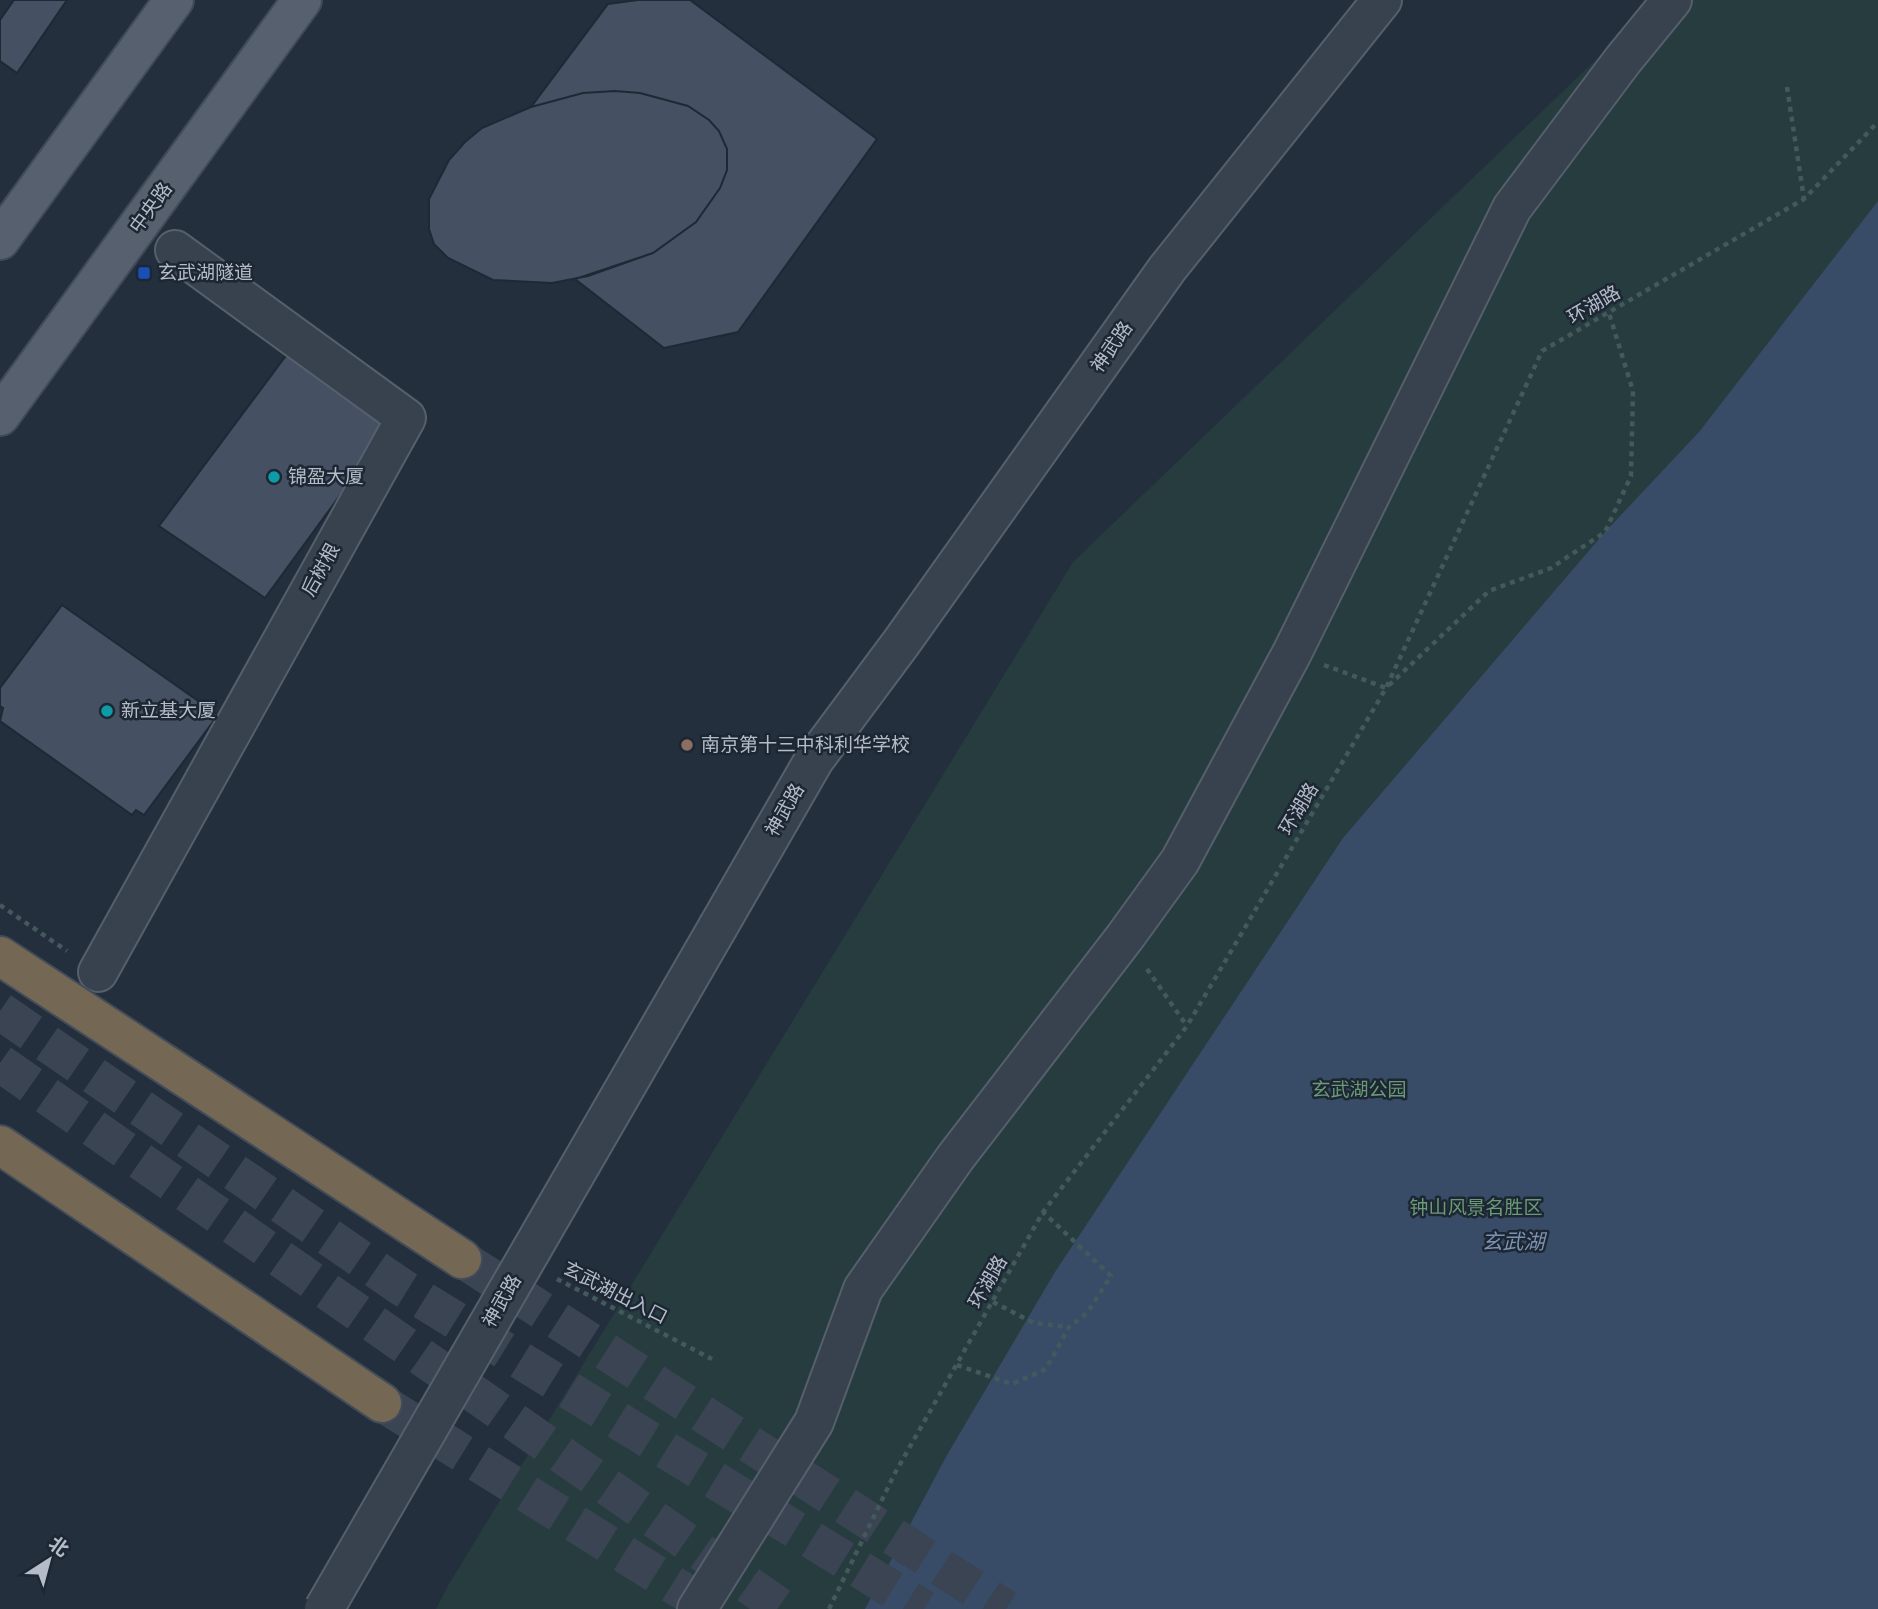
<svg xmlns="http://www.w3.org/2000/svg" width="1878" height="1609" viewBox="0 0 1878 1609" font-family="'Nunito Sans','Noto Sans SC',sans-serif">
<rect width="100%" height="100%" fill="#242f3e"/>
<path fill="#263c3f" d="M 1658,0 L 1878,0 L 1878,1609 L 436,1609 L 449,1584 L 1073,562 Z"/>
<path fill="#394c67" d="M 1878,201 L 1878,1609 L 865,1609 L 947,1455 L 1055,1272 L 1343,838 L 1605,532 L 1699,432 Z"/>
<path fill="#455162" stroke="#1f2835" stroke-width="2" d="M 14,0 L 67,0 L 17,73 L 0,61 L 0,20 Z
M 638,0 L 690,0 L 877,139 L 738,332 L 664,348 L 575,279 L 653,253 L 696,222 L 720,188 L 727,170 L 727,149 L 719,131 L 709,120 L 688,106 L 640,93 L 615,91 L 583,93 L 531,107 L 608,4 Z
M 615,91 L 640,93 L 688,106 L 709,120 L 719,131 L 727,149 L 727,170 L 720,188 L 696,222 L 653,253 L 588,276 L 552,283 L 493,280 L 448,258 L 434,244 L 429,229 L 429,199 L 449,160 L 465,142 L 482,128 L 531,107 L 583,93 Z
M 288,353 L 390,427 L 265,598 L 159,526 Z
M 62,605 L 218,715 L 144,815 L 136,810 L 132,815 L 0,721 L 3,708 L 0,706 L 0,688 Z"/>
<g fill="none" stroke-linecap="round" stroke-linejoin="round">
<path stroke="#3a4453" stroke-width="38" stroke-dasharray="38 19" stroke-linecap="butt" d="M 0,1011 L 403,1288 L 924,1609
M 0,1063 L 783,1609
M 462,1259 L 1006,1609
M 382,1403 L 712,1609"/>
<g stroke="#565f6c" stroke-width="42">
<path id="minor" d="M 719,925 L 814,760 L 901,643 L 1167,269 L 1382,0
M 98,972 L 406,418 L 175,250
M 697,1609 L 814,1422 L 863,1289 L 955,1158 L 1125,937 L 1180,861 L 1292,653 L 1512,208 L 1623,60 L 1672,0"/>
</g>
<g stroke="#414a57" stroke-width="42">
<path id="major" d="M 0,240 L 174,0
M 0,416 L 302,0"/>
</g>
<g stroke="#434c59" stroke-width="42">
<path id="highway" d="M 0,956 L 462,1259
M 0,1145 L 382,1403"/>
</g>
<path stroke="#44595c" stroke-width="4.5" stroke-dasharray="5 5" stroke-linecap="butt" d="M 1787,87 L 1804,199
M 1324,665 L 1386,688 L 1489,591 L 1551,568 L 1605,532 L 1631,476 L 1633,391 L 1609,313
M 0,905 L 67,951
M 1147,969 L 1187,1026
M 557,1279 L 712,1359
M 993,1302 L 1034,1323 L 1069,1327
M 957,1365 L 1012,1384 L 1046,1369 L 1069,1327 L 1087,1313 L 1111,1276 L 1043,1212
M 829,1609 L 895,1473 L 1043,1212 L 1187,1026 L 1386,688 L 1542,351 L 1804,199 L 1878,122"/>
<use href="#minor" stroke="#38414e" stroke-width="38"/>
<use href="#major" stroke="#56606e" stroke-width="38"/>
<use href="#highway" stroke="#746855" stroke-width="38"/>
<g stroke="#565f6c" stroke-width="42" stroke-linecap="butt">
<path id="minor-bridge" d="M 324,1609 L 719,925"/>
</g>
<use href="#minor-bridge" stroke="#38414e" stroke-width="38"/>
</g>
<rect fill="#1a4fb4" stroke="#1d2633" stroke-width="2.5" x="137" y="266" width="14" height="14" rx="3.5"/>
<g fill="#0f9aa8" stroke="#1d2633" stroke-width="2.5">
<circle cx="274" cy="477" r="7"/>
<circle cx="107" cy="711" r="7"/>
</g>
<circle fill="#8d6e63" stroke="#1d2633" stroke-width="2.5" cx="687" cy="745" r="7"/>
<g text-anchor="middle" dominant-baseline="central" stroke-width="5" stroke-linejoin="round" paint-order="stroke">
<g font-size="19" fill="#b4bcc9" stroke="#1d2633">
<text transform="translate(151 208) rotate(-54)">中央路</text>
<text transform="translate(1594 305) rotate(-30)">环湖路</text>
<text transform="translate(1112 347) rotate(-55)">神武路</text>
<text transform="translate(321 570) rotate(-61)">后树根</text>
<text transform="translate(1299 809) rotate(-59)">环湖路</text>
<text transform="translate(785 810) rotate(-60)">神武路</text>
<text transform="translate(988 1282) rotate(-60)">环湖路</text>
<text transform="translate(615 1293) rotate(27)">玄武湖出入口</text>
<text transform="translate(502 1301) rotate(-60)">神武路</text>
</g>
<g font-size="19" fill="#b4bcc9" stroke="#1d2633" text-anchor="start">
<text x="158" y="273">玄武湖隧道</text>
<text x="288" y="477">锦盈大厦</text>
<text x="121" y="711">新立基大厦</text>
<text x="701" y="745">南京第十三中科利华学校</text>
</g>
<g font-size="19" fill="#6b9a76" stroke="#1d2633">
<text x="1359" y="1090">玄武湖公园</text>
<text x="1476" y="1208">钟山风景名胜区</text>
</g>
<g font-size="21" font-style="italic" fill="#7c92b1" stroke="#1d2633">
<text x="1513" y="1242">玄武湖</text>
</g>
</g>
<g transform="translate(49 1560) rotate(36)" stroke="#1d2633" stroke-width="5" paint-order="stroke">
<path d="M0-5L12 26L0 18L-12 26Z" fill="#b4bcc9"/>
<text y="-10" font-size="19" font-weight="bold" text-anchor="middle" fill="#b4bcc9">北</text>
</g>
</svg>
